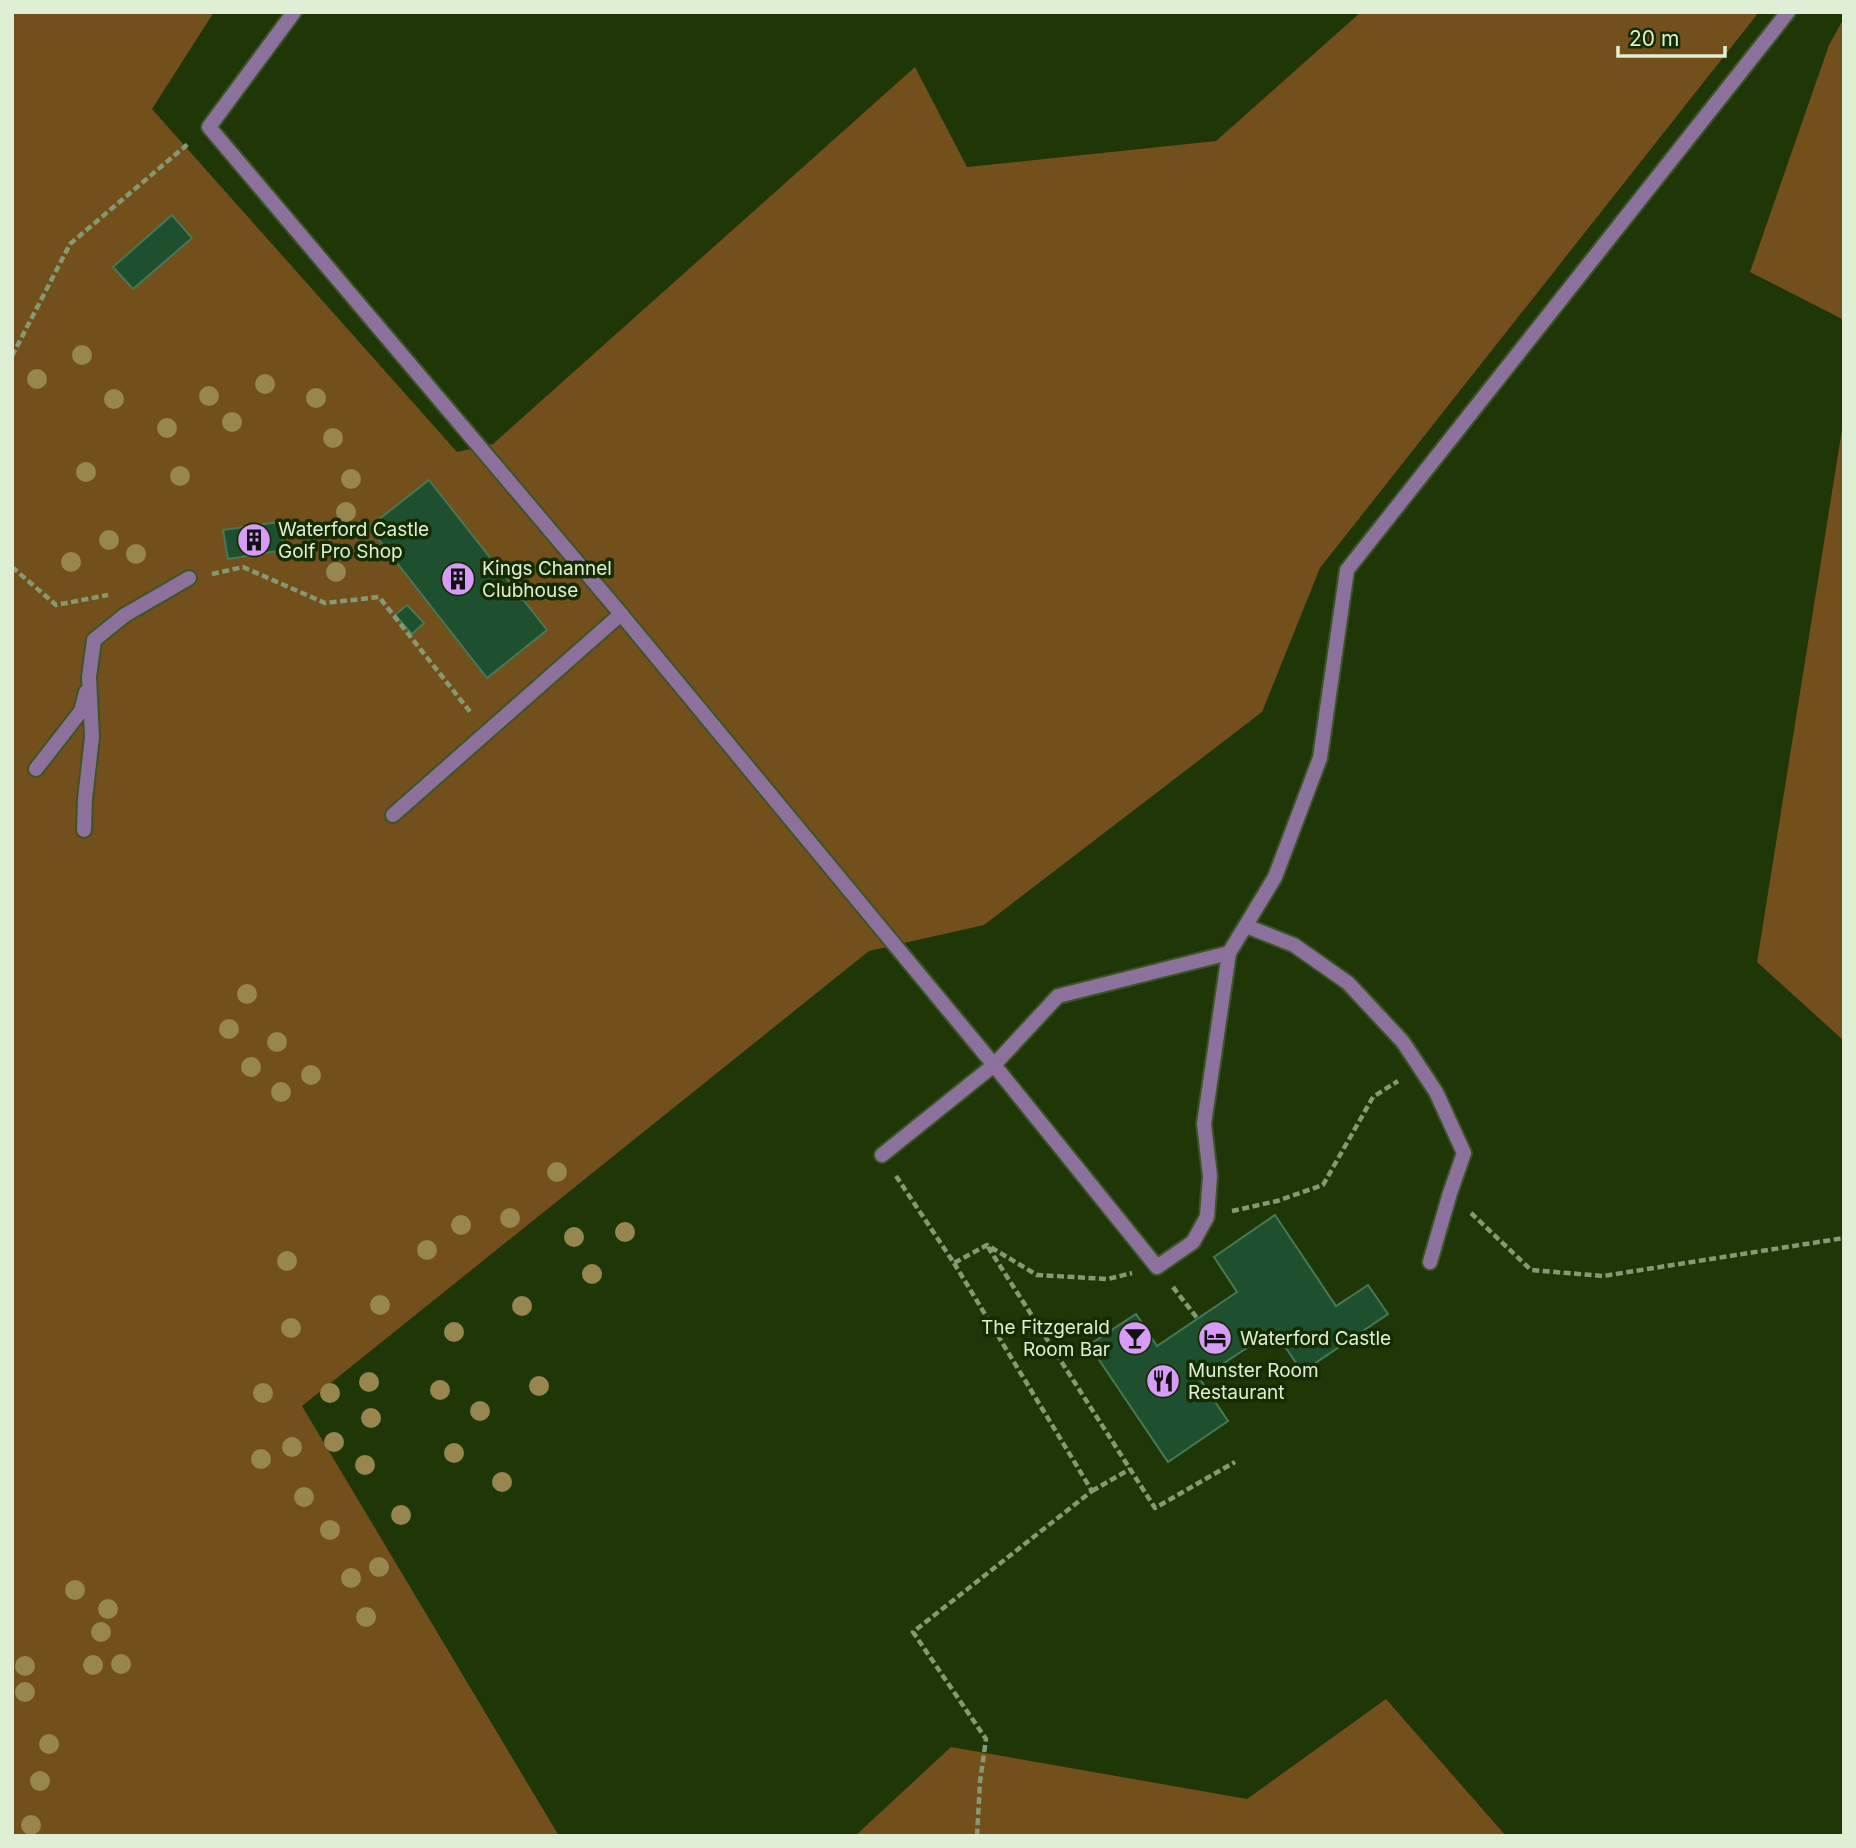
<svg xmlns="http://www.w3.org/2000/svg" width="1856" height="1848" viewBox="0 0 1856 1848" font-family="Inter,sans-serif">
<rect width="100%" height="100%" fill="#1f3606"/>
<path fill="#734f1b" d="M 12,12 L 214,12 L 152,109 L 457,452 L 493,444 L 915,67 L 967,167 L 1216,141 L 1361,12 L 1759,12 L 1320,568 L 1262,712 L 984,925 L 869,951 L 302,1406 L 559,1836 L 12,1836 Z
M 1844,18 L 1844,320 L 1750,272 L 1829,45 Z
M 1844,417 L 1844,1041 L 1757,962 Z
M 1386,1699 L 1506,1836 L 855,1836 L 951,1747 L 1247,1799 Z"/>
<path fill="#1e502f" stroke="#477855" stroke-width="2" d="M 172,215 L 192,238 L 133,289 L 113,267 Z
M 429,480 L 547,630 L 487,678 L 369,527 Z
M 279,522 L 284,550 L 228,559 L 223,530 Z
M 407,605 L 424,623 L 412,634 L 395,615 Z
M 1275,1215 L 1336,1306 L 1368,1285 L 1388,1314 L 1302,1372 L 1274,1330 L 1200,1379 L 1228,1421 L 1168,1462 L 1089,1345 L 1136,1314 L 1157,1346 L 1237,1292 L 1214,1257 Z"/>
<g fill="none" stroke-linecap="round" stroke-linejoin="round">
<g stroke="#3e5427" stroke-width="18">
<path id="service" d="M 36,769 L 81,711 L 86,692
M 393,815 L 621,614
M 84,830 L 85,799 L 92,737 L 89,677 L 94,640 L 125,615 L 189,578
M 1246,926 L 1294,945 L 1348,983 L 1403,1042 L 1436,1092 L 1464,1153 L 1450,1193 L 1430,1262
M 882,1155 L 994,1065 L 1058,996 L 1229,953"/>
</g>
<g stroke="#3e5427" stroke-width="18">
<path id="minor" d="M 294,12 L 209,127 L 621,614 L 994,1065 L 1157,1267 L 1193,1242 L 1207,1217 L 1210,1176 L 1204,1124 L 1229,953 L 1275,877 L 1320,758 L 1347,570 L 1788,12"/>
</g>
<path stroke="#859974" stroke-width="4.5" stroke-dasharray="7 3.5" stroke-linecap="butt" d="M 12,356 L 70,244 L 189,143
M 12,567 L 56,605 L 108,595
M 212,574 L 243,567 L 325,603 L 379,597 L 471,713
M 896,1176 L 954,1263 L 987,1245 L 1037,1275 L 1108,1279 L 1132,1273
M 1232,1211 L 1277,1201 L 1323,1185 L 1373,1097 L 1398,1081
M 1471,1213 L 1531,1270 L 1603,1276 L 1844,1238
M 988,1247 L 1155,1508 L 1235,1462
M 954,1263 L 1092,1491 L 913,1632 L 986,1739 L 980,1782 L 977,1836
M 1173,1287 L 1197,1318
M 1092,1491 L 1130,1469"/>
<use href="#service" stroke="#8b719b" stroke-width="14"/>
<use href="#minor" stroke="#8b719b" stroke-width="14"/>
</g>
<g fill="#97864e">
<circle cx="82" cy="355" r="10"/>
<circle cx="37" cy="379" r="10"/>
<circle cx="265" cy="384" r="10"/>
<circle cx="209" cy="396" r="10"/>
<circle cx="316" cy="398" r="10"/>
<circle cx="114" cy="399" r="10"/>
<circle cx="232" cy="422" r="10"/>
<circle cx="167" cy="428" r="10"/>
<circle cx="333" cy="438" r="10"/>
<circle cx="86" cy="472" r="10"/>
<circle cx="180" cy="476" r="10"/>
<circle cx="351" cy="479" r="10"/>
<circle cx="346" cy="512" r="10"/>
<circle cx="109" cy="540" r="10"/>
<circle cx="136" cy="554" r="10"/>
<circle cx="71" cy="562" r="10"/>
<circle cx="336" cy="572" r="10"/>
<circle cx="247" cy="994" r="10"/>
<circle cx="229" cy="1029" r="10"/>
<circle cx="277" cy="1042" r="10"/>
<circle cx="251" cy="1067" r="10"/>
<circle cx="311" cy="1075" r="10"/>
<circle cx="281" cy="1092" r="10"/>
<circle cx="557" cy="1172" r="10"/>
<circle cx="510" cy="1218" r="10"/>
<circle cx="461" cy="1225" r="10"/>
<circle cx="625" cy="1232" r="10"/>
<circle cx="574" cy="1237" r="10"/>
<circle cx="427" cy="1250" r="10"/>
<circle cx="287" cy="1261" r="10"/>
<circle cx="592" cy="1274" r="10"/>
<circle cx="380" cy="1305" r="10"/>
<circle cx="522" cy="1306" r="10"/>
<circle cx="291" cy="1328" r="10"/>
<circle cx="454" cy="1332" r="10"/>
<circle cx="369" cy="1382" r="10"/>
<circle cx="539" cy="1386" r="10"/>
<circle cx="440" cy="1390" r="10"/>
<circle cx="263" cy="1393" r="10"/>
<circle cx="330" cy="1393" r="10"/>
<circle cx="480" cy="1411" r="10"/>
<circle cx="371" cy="1418" r="10"/>
<circle cx="334" cy="1442" r="10"/>
<circle cx="292" cy="1447" r="10"/>
<circle cx="454" cy="1453" r="10"/>
<circle cx="261" cy="1459" r="10"/>
<circle cx="365" cy="1465" r="10"/>
<circle cx="502" cy="1482" r="10"/>
<circle cx="304" cy="1497" r="10"/>
<circle cx="401" cy="1515" r="10"/>
<circle cx="330" cy="1530" r="10"/>
<circle cx="379" cy="1567" r="10"/>
<circle cx="351" cy="1578" r="10"/>
<circle cx="75" cy="1590" r="10"/>
<circle cx="108" cy="1609" r="10"/>
<circle cx="366" cy="1617" r="10"/>
<circle cx="101" cy="1632" r="10"/>
<circle cx="121" cy="1664" r="10"/>
<circle cx="93" cy="1665" r="10"/>
<circle cx="25" cy="1666" r="10"/>
<circle cx="25" cy="1692" r="10"/>
<circle cx="49" cy="1744" r="10"/>
<circle cx="40" cy="1781" r="10"/>
<circle cx="31" cy="1825" r="10"/>
</g>
<defs>
<g id="building-disc" transform="scale(1.75)"><circle r="9.5" fill="#d79bf9" stroke="#152c00"/><path d="M-4-6H4V6H1V3H-1V6H-4ZM-2.5-4.3h1.7v1.8h-1.7ZM.8-4.3h1.7v1.8H.8ZM-2.5-1h1.7V.8h-1.7ZM.8-1h1.7V.8H.8Z" fill="#111"/></g>
<g id="bar-disc" transform="scale(1.75)"><circle r="9.5" fill="#d79bf9" stroke="#152c00"/><path d="M-6-5H6L.8 .8V4.5H3.5V6h-7V4.5H-.8V.8Z" fill="#111"/></g>
<g id="hotel-disc" transform="scale(1.75)"><circle r="9.5" fill="#d79bf9" stroke="#152c00"/><path d="M-6-4.5h1.5V1H6V5H4.5V3h-9V5H-6ZM-4 0a1.8 1.8 0 1 1 3.6 0ZM.5 0V-2.5h3Q6-2.5 6 0Z" fill="#111"/></g>
<g id="restaurant-disc" transform="scale(1.75)"><circle r="9.5" fill="#d79bf9" stroke="#152c00"/><path d="M-5-6h1v4h1v-4h1v4h1v-4h1v5L-1.5 .5V6h-2V.5L-5-1ZM5-6V6H3V1.5H1.5Q1.5-4 5-6Z" fill="#111"/></g>
</defs>
<g fill-rule="evenodd">
<use href="#building-disc" x="254" y="540"/>
<use href="#building-disc" x="458" y="579"/>
<use href="#bar-disc" x="1135" y="1338"/>
<use href="#hotel-disc" x="1215" y="1338"/>
<use href="#restaurant-disc" x="1163" y="1381"/>
</g>
<g text-anchor="middle" dominant-baseline="central" stroke-width="7" stroke-linejoin="round" paint-order="stroke">
<g font-size="19" fill="#dfefd5" stroke="#152c00" text-anchor="start">
<text x="278" y="529">Waterford Castle<tspan x="278" dy="22">Golf Pro Shop</tspan></text>
<text x="482" y="568">Kings Channel<tspan x="482" dy="22">Clubhouse</tspan></text>
<text x="1110" y="1327" text-anchor="end">The Fitzgerald<tspan x="1110" dy="22">Room Bar</tspan></text>
<text x="1240" y="1338">Waterford Castle</text>
<text x="1188" y="1370">Munster Room<tspan x="1188" dy="22">Restaurant</tspan></text>
</g>
</g>
<rect width="1856" height="1848" fill="none" stroke="#dfefd5" stroke-width="28"/>
<path d="M1618 46v10h107v-10" fill="none" stroke="#dfefd5" stroke-width="3.5"/>
<text x="1629" y="46" font-size="21" fill="#dfefd5" stroke="#152c00" stroke-width="5" paint-order="stroke">20 m</text>
</svg>
